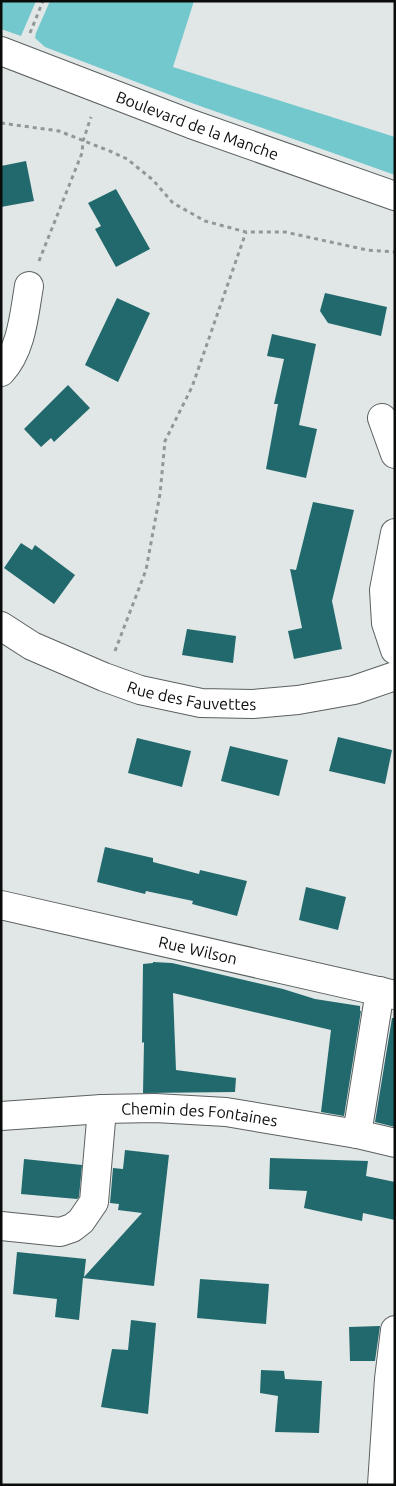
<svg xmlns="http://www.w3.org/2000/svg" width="396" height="1486" viewBox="0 0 396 1486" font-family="Ubuntu,sans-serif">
<rect width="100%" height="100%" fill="#e1e7e7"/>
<path fill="#72c8cc" d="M 1,1 L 36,1 L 21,36 L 1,29 Z
M 50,1 L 194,1 L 173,67 L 395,137 L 395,175 L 186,101 L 45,47 L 35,38 L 36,33 Z"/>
<path fill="#21696c" d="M 26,161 L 34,201 L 1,207 L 1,166 Z
M 116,189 L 150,249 L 116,267 L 95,229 L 101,226 L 88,203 Z
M 325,293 L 387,307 L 381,336 L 328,323 L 320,311 Z
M 117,298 L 150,313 L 118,382 L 85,365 Z
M 272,334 L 316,344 L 299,425 L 317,429 L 306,478 L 266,469 L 278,404 L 274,404 L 284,359 L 267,356 Z
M 68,385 L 90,408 L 54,442 L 51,438 L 41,447 L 24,429 Z
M 313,502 L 354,510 L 332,601 L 342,649 L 294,659 L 288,631 L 302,628 L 290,569 L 296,570 Z
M 21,543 L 32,550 L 35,545 L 75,575 L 54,604 L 4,568 Z
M 187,629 L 236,636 L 233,663 L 182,655 Z
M 338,737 L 392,750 L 385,784 L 329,771 Z
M 137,738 L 191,751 L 182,787 L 128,773 Z
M 230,746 L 288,760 L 279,796 L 221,781 Z
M 105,847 L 153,858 L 153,862 L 199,874 L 200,870 L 247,881 L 237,916 L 192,904 L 193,901 L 146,891 L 145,894 L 97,882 Z
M 306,887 L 346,897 L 338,930 L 299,920 Z
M 153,962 L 172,963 L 283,989 L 315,999 L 360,1006 L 360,1011 L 361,1011 L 344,1116 L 321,1112 L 331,1030 L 173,993 L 176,1070 L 236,1078 L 235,1092 L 143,1093 L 144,1042 L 142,1043 L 143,964 L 153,963 Z
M 392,1018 L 395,1018 L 395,1127 L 375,1122 Z
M 125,1150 L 169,1155 L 154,1286 L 83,1278 L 79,1320 L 55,1317 L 57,1299 L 13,1294 L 17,1252 L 86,1259 L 84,1277 L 142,1213 L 118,1210 L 119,1204 L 110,1203 L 113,1168 L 123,1169 Z
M 270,1158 L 368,1161 L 366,1176 L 395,1182 L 395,1220 L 363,1213 L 362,1221 L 304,1208 L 307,1191 L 269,1189 Z
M 24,1159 L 82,1165 L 79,1197 L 77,1199 L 21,1194 Z
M 200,1279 L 269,1284 L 266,1324 L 197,1318 Z
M 131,1320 L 156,1323 L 148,1414 L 101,1407 L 112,1349 L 128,1350 Z
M 380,1326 L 375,1361 L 350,1361 L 349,1327 Z
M 261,1370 L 284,1371 L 285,1379 L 322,1381 L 319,1433 L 275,1432 L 278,1396 L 260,1393 Z"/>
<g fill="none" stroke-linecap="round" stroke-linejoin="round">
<g stroke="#5b6060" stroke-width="30">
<g id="street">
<path d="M 1,372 C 22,349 24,315 29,286"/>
<path d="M 382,418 L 395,454"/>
<path d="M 395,533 L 384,590 L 386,623 L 395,650"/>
<path id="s1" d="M 1,626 L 32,646 L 104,677 L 140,690 L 201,703 L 253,704 L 298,700 L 354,690 L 395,676"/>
<path id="s2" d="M 1,905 L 395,995"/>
<path id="s3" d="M 1,1116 L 102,1109 L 155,1108 L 226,1112 L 357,1134 L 395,1143"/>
<path d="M 357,1134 L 380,991"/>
<path d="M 1,1226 L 60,1232 L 72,1228 L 81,1221 L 94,1202 L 102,1109"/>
<path d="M 382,1485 L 389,1379 L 395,1330"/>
</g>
</g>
<g stroke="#5b6060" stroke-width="30">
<g id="secondary">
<path id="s4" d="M 1,51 L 191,124 L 395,196"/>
</g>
</g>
<path stroke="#929797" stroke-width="3" stroke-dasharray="4 4" stroke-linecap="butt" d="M 30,33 L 43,1
M 1,123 L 59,131 L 112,152 L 127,159 L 153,180 L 173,203 L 205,221 L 246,232 L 285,232 L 367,250 L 395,252
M 39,261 L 82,153 L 83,141 L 91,117
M 115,651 L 146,570 L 160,494 L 165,441 L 192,387 L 246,232"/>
<use href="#street" stroke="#fff" stroke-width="28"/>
<use href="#secondary" stroke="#fff" stroke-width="28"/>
</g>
<g text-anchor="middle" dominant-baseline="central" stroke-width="5" stroke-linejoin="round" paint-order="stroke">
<g font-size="16" fill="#0a0c0c" stroke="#fff">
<text stroke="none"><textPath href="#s4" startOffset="210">Boulevard de la Manche</textPath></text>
<text stroke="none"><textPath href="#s1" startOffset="206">Rue des Fauvettes</textPath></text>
<text stroke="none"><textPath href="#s2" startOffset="202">Rue Wilson</textPath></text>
<text stroke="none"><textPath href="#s3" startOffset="199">Chemin des Fontaines</textPath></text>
</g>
</g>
<rect width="396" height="1486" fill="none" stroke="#0a0c0c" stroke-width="5"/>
</svg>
